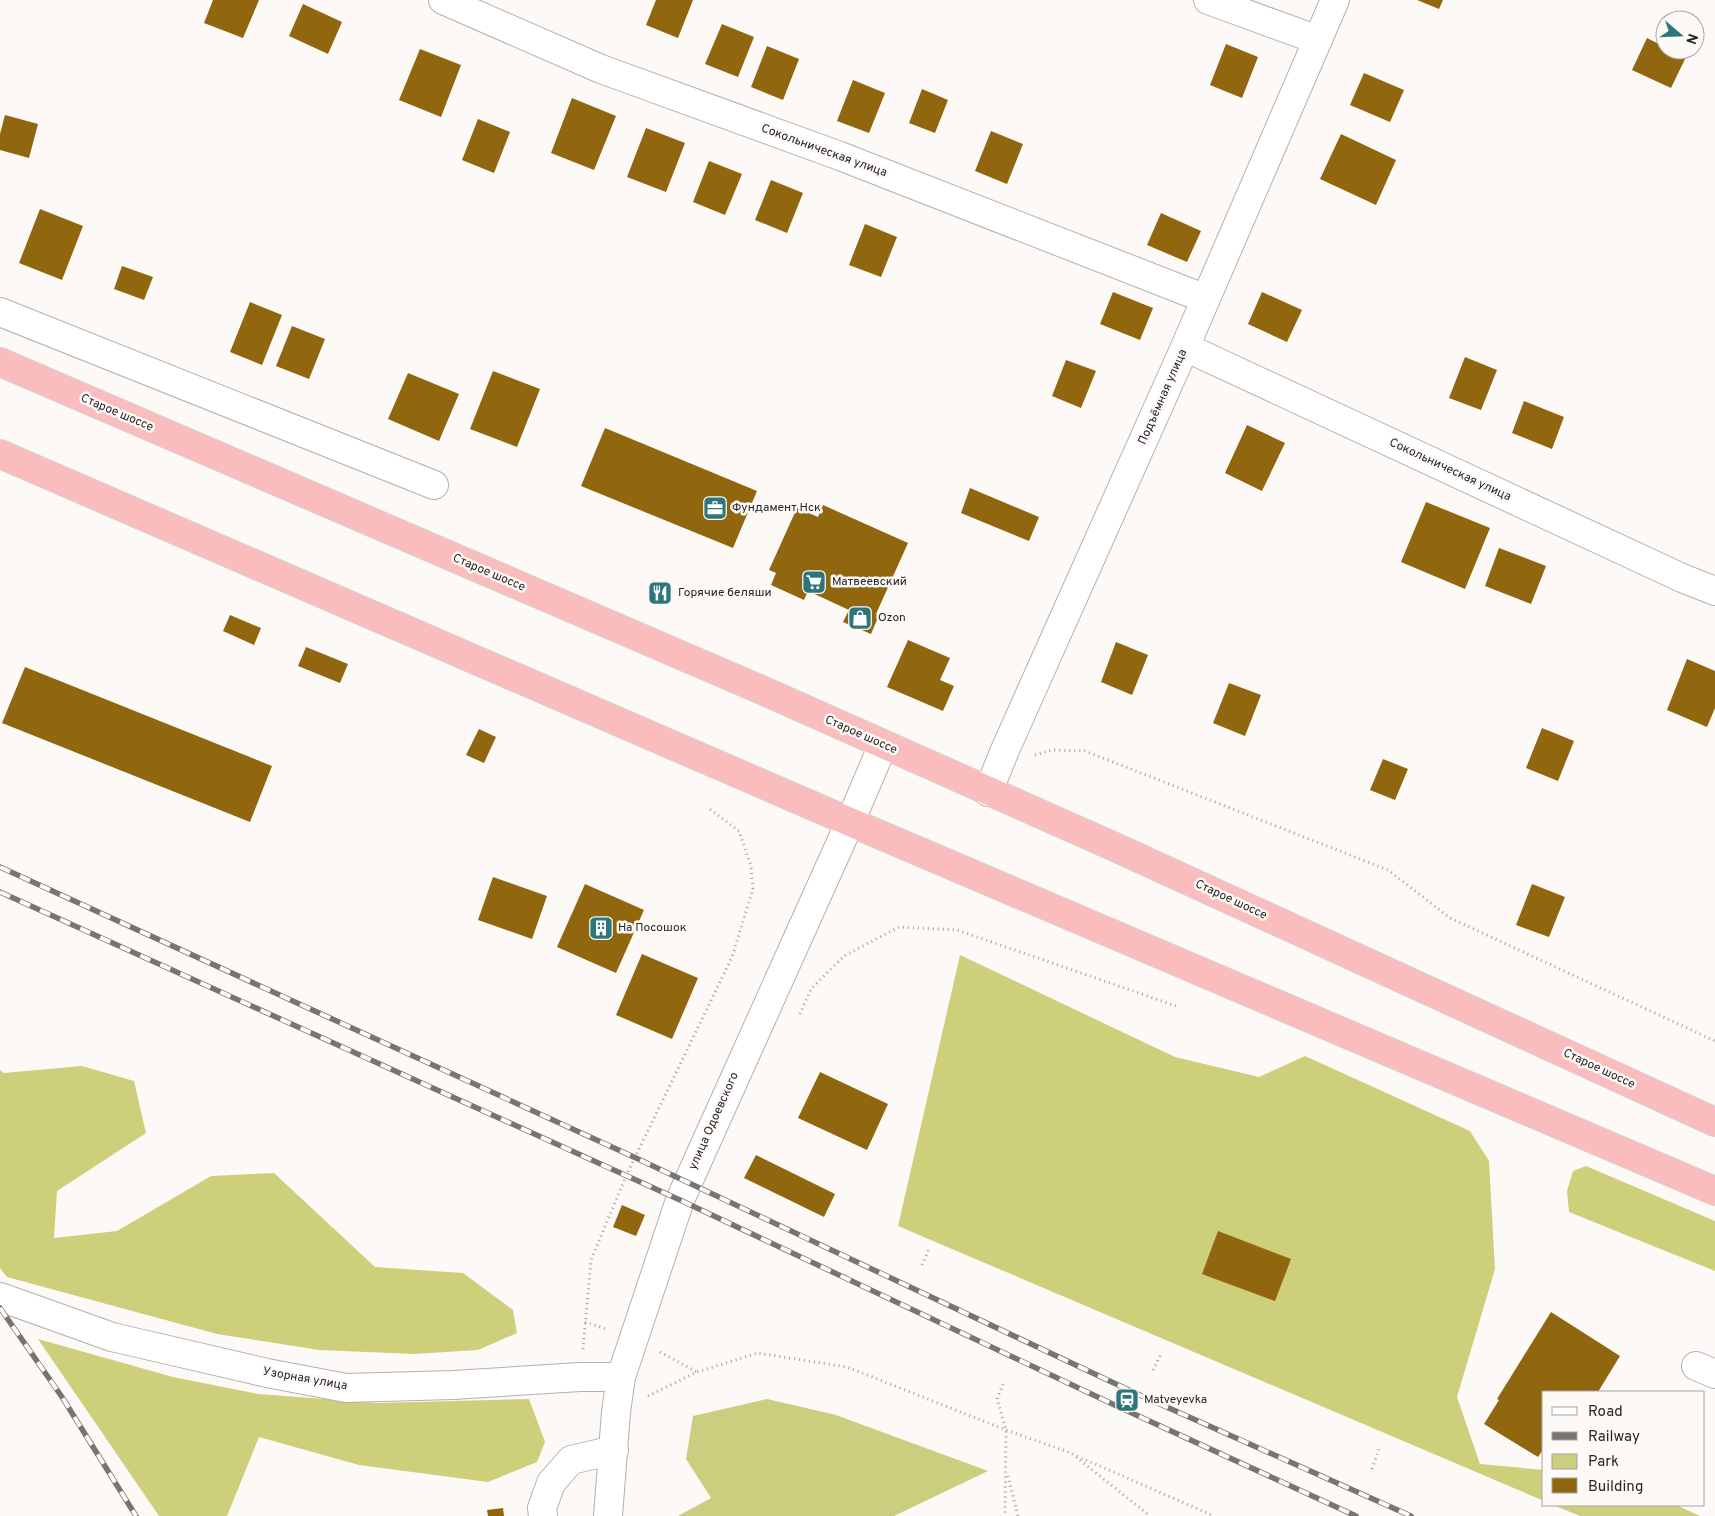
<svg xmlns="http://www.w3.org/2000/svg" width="1715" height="1516" viewBox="0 0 1715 1516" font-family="Overpass,sans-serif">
<rect width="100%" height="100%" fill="#fdf9f7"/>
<path fill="#ccce7f" d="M 767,1399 L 836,1415 L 988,1471 L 894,1516 L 678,1516 L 711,1498 L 686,1459 L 693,1416 Z"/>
<path fill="#cdcf7a" d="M 960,955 L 1175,1057 L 1259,1077 L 1305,1056 L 1470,1131 L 1489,1161 L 1495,1269 L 1457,1397 L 1480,1464 L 1544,1470 L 1544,1501 L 898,1226 Z
M 82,1066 L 134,1081 L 146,1133 L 57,1191 L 54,1238 L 117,1231 L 211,1176 L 274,1173 L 375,1267 L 463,1273 L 513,1310 L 517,1333 L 478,1350 L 414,1354 L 319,1350 L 217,1334 L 7,1277 L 0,1268 L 0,1070 L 4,1073 Z
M 1586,1166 L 1715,1221 L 1715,1271 L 1569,1212 L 1567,1191 L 1573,1171 Z
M 38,1339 L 173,1377 L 258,1394 L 377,1403 L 529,1399 L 545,1442 L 537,1462 L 488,1482 L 359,1465 L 259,1437 L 227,1516 L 159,1516 Z
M 1553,1505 L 1676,1505 L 1700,1516 L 1580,1516 Z"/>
<path fill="#90660e" d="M 213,0 L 259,0 L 243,38 L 204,23 Z
M 656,0 L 693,0 L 678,38 L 646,25 Z
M 1417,0 L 1443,0 L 1439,9 Z
M 303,4 L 342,22 L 328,54 L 289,36 Z
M 722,24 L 754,37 L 738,77 L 705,64 Z
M 1647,38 L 1665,47 L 1665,50 L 1672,50 L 1686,57 L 1671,88 L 1632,70 Z
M 1226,44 L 1258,57 L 1242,98 L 1210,85 Z
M 767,46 L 799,59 L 783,100 L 751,87 Z
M 420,49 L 461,65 L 441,117 L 399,100 Z
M 1364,73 L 1404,90 L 1390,122 L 1350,105 Z
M 853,80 L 885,93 L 869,133 L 837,121 Z
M 922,89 L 948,100 L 935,133 L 909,123 Z
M 572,98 L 616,116 L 594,170 L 551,153 Z
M 5,115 L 38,124 L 29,158 L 0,150 L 0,134 Z
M 478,119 L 510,132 L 494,173 L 462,160 Z
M 646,128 L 685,143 L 666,192 L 627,177 Z
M 991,131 L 1023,144 L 1007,184 L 975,171 Z
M 1341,134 L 1396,160 L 1376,205 L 1320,179 Z
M 709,161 L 742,174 L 725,215 L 693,202 Z
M 771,180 L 803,193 L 787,233 L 755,220 Z
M 40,209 L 83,226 L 62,280 L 19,263 Z
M 1161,213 L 1201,231 L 1187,262 L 1147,245 Z
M 865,224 L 897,237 L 881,277 L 849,265 Z
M 122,266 L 153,277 L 144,300 L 114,289 Z
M 1113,292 L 1153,308 L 1140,340 L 1100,324 Z
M 1262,292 L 1302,310 L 1287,342 L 1248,324 Z
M 250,302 L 282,315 L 262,365 L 230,352 Z
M 292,326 L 325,339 L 309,379 L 276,366 Z
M 1465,357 L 1497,370 L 1481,410 L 1449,398 Z
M 1066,360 L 1096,371 L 1081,408 L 1052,396 Z
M 493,371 L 540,389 L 517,447 L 470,429 Z
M 408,373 L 459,394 L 439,441 L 388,419 Z
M 1524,401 L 1564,417 L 1552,449 L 1512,433 Z
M 1247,425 L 1285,443 L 1262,491 L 1225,473 Z
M 605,428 L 757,491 L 733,548 L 581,486 Z
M 970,488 L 1039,517 L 1029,541 L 961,513 Z
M 1426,502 L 1490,528 L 1465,589 L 1401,562 Z
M 823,505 L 908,543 L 876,614 L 879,615 L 871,634 L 843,622 L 849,610 L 808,591 L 804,600 L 771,585 L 776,573 L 769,570 L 797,508 L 818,517 Z
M 1499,548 L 1546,566 L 1531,604 L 1485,586 Z
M 230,615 L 261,628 L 254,645 L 223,631 Z
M 908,640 L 950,658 L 940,680 L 954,686 L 943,711 L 887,687 Z
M 1116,642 L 1148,655 L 1132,695 L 1101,682 Z
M 306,647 L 348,664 L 340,683 L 298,666 Z
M 1687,659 L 1715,671 L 1715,708 L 1707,727 L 1667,710 Z
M 25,667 L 272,766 L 250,822 L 2,723 Z
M 1229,683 L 1261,695 L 1245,736 L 1213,723 Z
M 1542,728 L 1574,741 L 1558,781 L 1526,768 Z
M 479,729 L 496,737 L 484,763 L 466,755 Z
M 1383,759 L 1408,769 L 1395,800 L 1370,790 Z
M 493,877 L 547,896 L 532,939 L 478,920 Z
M 585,884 L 644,910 L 616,973 L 557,947 Z
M 1532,884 L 1565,897 L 1549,937 L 1516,925 Z
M 642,954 L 698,978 L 672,1039 L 616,1015 Z
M 820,1072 L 888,1104 L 867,1150 L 798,1118 Z
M 756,1155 L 835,1194 L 824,1217 L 744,1178 Z
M 622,1205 L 645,1215 L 636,1236 L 613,1227 Z
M 1218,1231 L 1291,1259 L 1275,1301 L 1202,1274 Z
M 1551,1312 L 1620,1356 L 1598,1392 L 1544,1392 L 1544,1448 L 1538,1457 L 1484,1424 L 1499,1400 L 1497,1399 Z
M 503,1508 L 504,1516 L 488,1516 L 487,1510 Z"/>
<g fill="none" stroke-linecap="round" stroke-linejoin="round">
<g stroke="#b4b0af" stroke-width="30">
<path id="minor" d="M 443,0 L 601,69 L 840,156 L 1206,299
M 1208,0 L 1318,40
M 0,312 L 434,485
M 1185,347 L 1682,578 L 1715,591
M 988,792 L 1005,750 L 1185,347 L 1335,0
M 0,1297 L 112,1337 L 267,1373 L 346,1388 L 453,1385 L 580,1377 L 621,1377
M 1696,1366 L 1715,1374
M 543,1516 L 542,1508 L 551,1483 L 571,1460 L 614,1450
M 608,1516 L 616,1412 L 621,1377 L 680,1200 L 850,822 L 883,745"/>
</g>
<g stroke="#d4d3d3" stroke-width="30">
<path id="highway" d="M 0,362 L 764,691 L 1117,848 L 1715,1122
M 0,454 L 850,822 L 1715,1191"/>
</g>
<path stroke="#a29f9e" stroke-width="3" stroke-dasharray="1 4" stroke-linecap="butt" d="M 1035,755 L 1052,750 L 1085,751 L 1388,870 L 1450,918 L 1715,1041
M 800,1014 L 811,989 L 844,956 L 899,927 L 957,930 L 1179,1007
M 922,1265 L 929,1249
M 585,1322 L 606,1329
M 583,1349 L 591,1260 L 626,1176 L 732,957 L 753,889 L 751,866 L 739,831 L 707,807
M 660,1352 L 697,1372
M 1153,1370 L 1161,1354
M 1003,1384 L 997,1399 L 1006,1430 L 1005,1516
M 648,1396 L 697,1372 L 758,1353 L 847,1367 L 1006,1430 L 1071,1453 L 1150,1516
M 1077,1456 L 1214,1516
M 1372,1469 L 1379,1449
M 1008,1476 L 1018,1516"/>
<use href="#minor" stroke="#fff" stroke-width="28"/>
<use href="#highway" stroke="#fabcbd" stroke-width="28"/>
<g stroke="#777473" stroke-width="5.5">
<path id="rail" d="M 0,867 L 636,1158 L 1133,1392 L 1411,1516
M 0,892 L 680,1200 L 1121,1408 L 1356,1516
M 0,1308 L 62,1397 L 136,1516"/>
</g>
<use href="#rail" stroke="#fdf9f7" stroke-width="4" stroke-dasharray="11" stroke-linecap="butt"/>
</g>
<defs>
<g id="office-square" transform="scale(1.25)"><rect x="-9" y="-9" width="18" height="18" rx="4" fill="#2d777c" stroke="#fdf9f7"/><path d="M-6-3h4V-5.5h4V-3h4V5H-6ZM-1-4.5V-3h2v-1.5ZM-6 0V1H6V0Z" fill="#fff"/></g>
<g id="supermarket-square" transform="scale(1.25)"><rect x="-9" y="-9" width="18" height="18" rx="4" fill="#2d777c" stroke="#fdf9f7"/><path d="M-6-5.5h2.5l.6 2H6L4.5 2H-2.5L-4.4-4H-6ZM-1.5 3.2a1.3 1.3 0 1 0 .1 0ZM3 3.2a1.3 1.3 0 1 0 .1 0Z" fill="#fff"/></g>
<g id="restaurant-square" transform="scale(1.25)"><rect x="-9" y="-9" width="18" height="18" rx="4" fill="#2d777c" stroke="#fdf9f7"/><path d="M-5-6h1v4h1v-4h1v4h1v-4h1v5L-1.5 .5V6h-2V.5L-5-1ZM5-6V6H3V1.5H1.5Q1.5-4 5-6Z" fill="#fff"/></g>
<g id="shop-square" transform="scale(1.25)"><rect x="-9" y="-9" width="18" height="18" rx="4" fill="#2d777c" stroke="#fdf9f7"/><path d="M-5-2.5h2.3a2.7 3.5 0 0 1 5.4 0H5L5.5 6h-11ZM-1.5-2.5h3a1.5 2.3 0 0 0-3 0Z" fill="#fff"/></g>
<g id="building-square" transform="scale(1.25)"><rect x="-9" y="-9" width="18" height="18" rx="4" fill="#2d777c" stroke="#fdf9f7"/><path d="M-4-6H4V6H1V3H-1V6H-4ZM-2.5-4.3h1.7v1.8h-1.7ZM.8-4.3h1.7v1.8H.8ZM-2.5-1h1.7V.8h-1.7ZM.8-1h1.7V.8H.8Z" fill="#fff"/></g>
<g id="station-square" transform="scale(1.25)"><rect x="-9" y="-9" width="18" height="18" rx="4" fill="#2d777c" stroke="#fdf9f7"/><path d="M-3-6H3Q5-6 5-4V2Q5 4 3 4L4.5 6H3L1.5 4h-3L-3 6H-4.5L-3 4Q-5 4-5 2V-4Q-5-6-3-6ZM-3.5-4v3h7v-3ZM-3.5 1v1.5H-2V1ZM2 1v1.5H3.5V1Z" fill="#fff"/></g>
</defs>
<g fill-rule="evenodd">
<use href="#office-square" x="715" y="508"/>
<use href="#supermarket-square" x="814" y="582"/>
<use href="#restaurant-square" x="660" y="593"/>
<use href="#shop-square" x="860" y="618"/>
<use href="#building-square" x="601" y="928"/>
<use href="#station-square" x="1127" y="1400"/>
</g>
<g text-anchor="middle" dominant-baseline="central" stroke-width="5" stroke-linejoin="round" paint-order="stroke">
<g font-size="12" fill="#272525" stroke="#fdf9f7">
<text transform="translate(824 151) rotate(20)">Сокольническая улица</text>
<text transform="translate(1163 397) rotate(-66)">Подъёмная улица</text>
<text transform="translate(117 413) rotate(23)">Старое шоссе</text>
<text transform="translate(1450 470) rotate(25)">Сокольническая улица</text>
<text transform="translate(489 573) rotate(23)">Старое шоссе</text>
<text transform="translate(861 735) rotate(24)">Старое шоссе</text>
<text transform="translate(1231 900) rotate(25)">Старое шоссе</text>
<text transform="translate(1599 1069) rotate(25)">Старое шоссе</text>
<text transform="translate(714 1121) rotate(-66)">улица Одоевского</text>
<text transform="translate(305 1379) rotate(10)">Узорная улица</text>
</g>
<g font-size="12" fill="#272525" stroke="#fdf9f7" text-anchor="start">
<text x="732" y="508">Фундамент Нск</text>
<text x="832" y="582">Матвеевский</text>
<text x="678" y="593">Горячие беляши</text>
<text x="878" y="618">Ozon</text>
<text x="618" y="928">На Посошок</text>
<text x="1144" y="1400">Matveyevka</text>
</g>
</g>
<rect x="1542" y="1391" width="162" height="115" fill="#fdf9f7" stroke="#a7a4a3"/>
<rect x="1552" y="1407" width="25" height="8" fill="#ffffff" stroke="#a7a4a3"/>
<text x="1588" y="1416" font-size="15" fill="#272525">Road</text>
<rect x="1552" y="1432" width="25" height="8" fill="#777473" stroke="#a7a4a3"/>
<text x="1588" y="1441" font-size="15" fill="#272525">Railway</text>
<rect x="1552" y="1454" width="25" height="15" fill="#ccce7f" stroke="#a7a4a3"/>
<text x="1588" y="1466" font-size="15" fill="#272525">Park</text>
<rect x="1552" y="1478" width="25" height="15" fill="#90660e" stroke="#a7a4a3"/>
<text x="1588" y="1491" font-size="15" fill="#272525">Building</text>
<g transform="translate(1680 35) rotate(109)"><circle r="24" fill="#fdf9f7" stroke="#a7a4a3"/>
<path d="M0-4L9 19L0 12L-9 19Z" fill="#2d777c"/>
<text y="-8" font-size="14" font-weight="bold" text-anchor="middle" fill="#272525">N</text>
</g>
</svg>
